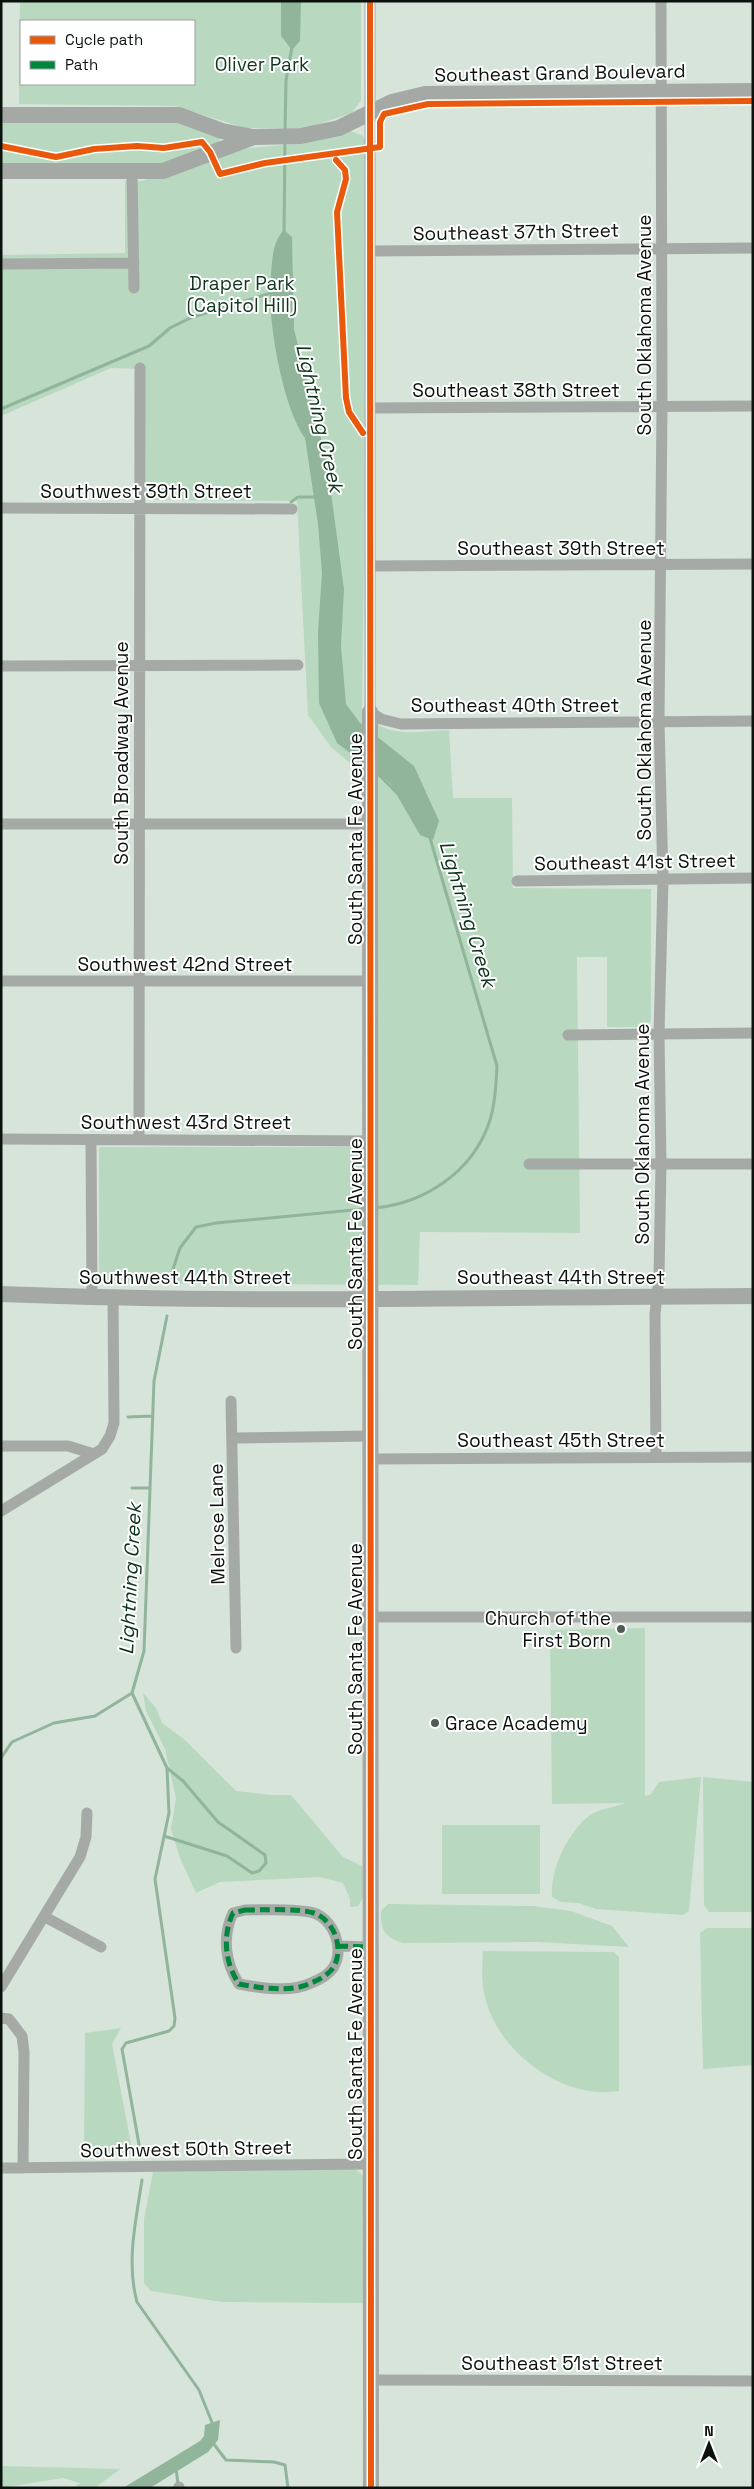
<svg xmlns="http://www.w3.org/2000/svg" width="754" height="2489" viewBox="0 0 754 2489" font-family="'Space Grotesk',sans-serif">
<rect width="100%" height="100%" fill="#d7e4da"/>
<path fill="#b8d8c0" fill-rule="evenodd" d="M 20,1 L 361,1 L 361,100 L 352,113 L 307,128 L 245,128 L 175,106 L 19,104 ZM 21,21 L 194,21 L 194,84 L 21,84 Z
M 1,120 L 176,120 L 220,138 L 218,143 L 171,163 L 1,166 Z
M 350,131 L 362,135 L 365,140 L 364,557 L 362,709 C 385,741 414,731 449,730 L 453,798 L 512,798 L 513,888 L 651,889 L 651,1021 L 643,1027 L 607,1027 L 607,957 L 577,957 L 580,1233 L 420,1232 L 418,1285 L 99,1283 L 99,1147 L 376,1147 L 377,786 L 331,747 L 308,715 L 297,501 L 149,500 L 145,493 L 145,369 L 111,368 L 1,416 L 1,255 L 125,253 L 125,181 L 142,181 L 239,149 L 296,144 Z
M 645,1628 L 645,1796 L 650,1795 L 659,1782 L 701,1777 L 689,1911 L 683,1915 L 596,1909 L 578,1903 L 561,1902 L 552,1897 C 550,1869 568,1832 590,1815 C 599,1809 615,1807 626,1803 L 552,1804 L 550,1630 Z
M 143,1693 L 156,1708 L 162,1723 L 185,1740 L 236,1791 L 270,1795 L 291,1795 L 343,1857 L 364,1867 L 365,1894 L 358,1906 L 350,1907 L 350,1899 L 343,1883 L 320,1877 L 220,1882 L 196,1893 L 180,1858 L 171,1829 L 176,1798 L 165,1749 L 146,1711 Z
M 703,1777 L 753,1782 L 753,1912 L 709,1912 L 704,1905 Z
M 442,1825 L 540,1825 L 540,1894 L 442,1894 Z
M 388,1904 L 533,1906 L 571,1911 L 612,1926 L 629,1947 L 537,1942 L 403,1943 C 384,1937 381,1930 381,1911 Z
M 707,1928 L 753,1928 L 753,2065 L 703,2069 L 700,1933 Z
M 483,1951 L 614,1952 L 619,1957 L 619,2091 C 563,2100 501,2054 486,2001 C 481,1984 482,1968 483,1951 Z
M 121,2028 L 112,2044 L 133,2155 L 84,2156 L 85,2033 Z
M 355,2169 L 363,2175 L 364,2303 L 222,2302 L 151,2291 L 144,2283 L 144,2219 L 153,2172 Z
M 1,2466 L 120,2469 L 95,2488 L 74,2488 L 80,2483 L 63,2478 L 1,2488 Z"/>
<path fill="#90b59a" d="M 281,1 L 301,1 L 300,41 L 292,50 L 281,36 Z
M 284,230 L 292,237 L 294,329 L 327,463 L 344,589 L 341,646 L 346,704 L 360,723 L 414,766 L 439,821 L 433,840 L 420,835 L 390,783 L 337,743 L 319,703 L 318,632 L 322,573 L 318,524 L 305,438 C 284,410 270,331 270,295 L 268,293 L 270,290 C 272,270 270,244 284,230 Z
M 220,2420 L 218,2440 L 208,2452 L 150,2488 L 123,2488 L 200,2441 L 204,2436 L 205,2425 Z"/>
<g fill="none" stroke-linecap="round" stroke-linejoin="round">
<path stroke="#90b59a" stroke-width="3" d="M 285,132 L 286,80 L 292,47
M 284,232 L 285,141
M 1,409 L 149,346 L 170,328 L 190,318 L 271,293
M 291,502 L 298,497 L 316,497
M 376,772 L 397,793
M 375,1208 C 425,1203 472,1172 489,1123 C 495,1106 496,1085 497,1066 L 430,838
M 169,1281 L 180,1248 L 196,1227 L 216,1223 L 364,1209
M 128,1417 L 152,1416
M 132,1488 L 150,1488
M 132,1693 L 167,1768 L 169,1813 L 155,1879 L 175,2018 L 174,2026 L 169,2031 L 126,2043 L 122,2049 L 140,2150
M 1,1758 L 12,1742 L 54,1723 L 95,1716 L 132,1693 L 144,1651 L 154,1381 L 167,1316
M 164,1836 L 227,1856 L 252,1873 L 259,1871 L 266,1863 L 265,1855 L 218,1822 L 183,1781 L 167,1768
M 142,2180 C 136,2220 126,2262 137,2302 L 199,2390 L 213,2425
M 213,2443 L 226,2460 L 274,2462 L 285,2465 L 288,2488
M 176,2468 L 178,2484"/>
<path stroke="#a6aaa7" stroke-width="11" d="M 370,1 L 370,712 L 381,719 L 401,724 L 753,721
M 132,172 L 134,288
M 370,251 L 753,248
M 1,264 L 134,263
M 370,408 L 753,406
M 1,508 L 292,509
M 370,566 L 753,564
M 1,666 L 298,665
M 1,824 L 370,824
M 517,881 L 753,878
M 1,981 L 369,981
M 568,1035 L 753,1033
M 1,1139 L 370,1141
M 139,1139 L 140,368
M 91,1140 L 92,1297
M 529,1164 L 753,1164
M 231,1401 L 236,1648
M 233,1438 L 370,1436
M 1,1446 L 68,1446 L 94,1454
M 656,1457 L 655,1314 L 659,1277 L 661,1164 L 659,1034 L 663,879 L 659,722 L 662,407 L 661,1
M 370,1459 L 753,1457
M 1,1511 L 102,1449 L 110,1436 L 114,1423 L 113,1297
M 370,1617 L 753,1617
M 245,1910 C 262,1910 298,1908 314,1913 C 334,1920 345,1949 333,1968 C 328,1975 319,1980 311,1983 C 291,1993 260,1988 239,1984 C 225,1963 222,1936 233,1913 Z
M 45,1917 L 101,1947
M 338,1946 L 370,1947
M 1,1987 L 80,1857 L 86,1837 L 87,1813
M 1,2018 L 9,2019 L 22,2036 L 24,2052 L 23,2168
M 1,2168 L 370,2164
M 371,2380 L 753,2381
M 179,2487 L 179,2488"/>
<path stroke="#a4a9a5" stroke-width="16" d="M 1,115 L 179,115 L 222,131 L 253,137 L 301,136 L 339,128 L 392,102 L 425,94 L 753,91
M 1,171 L 163,171 L 251,138
M 370,712 L 371,2488
M 1,1294 C 251,1304 502,1297 753,1296"/>
<path stroke="#00873e" stroke-width="5" stroke-dasharray="10 5" stroke-linecap="butt" d="M 245,1910 C 262,1910 298,1908 314,1913 C 334,1920 345,1949 333,1968 C 328,1975 319,1980 311,1983 C 291,1993 260,1988 239,1984 C 225,1963 222,1936 233,1913 Z
M 338,1946 L 370,1947"/>
<g stroke="#fff" stroke-width="9">
<path id="cycleway" d="M 370,1 L 371,2488
M 1,146 L 56,157 L 94,149 L 137,146 L 164,148 L 202,142 L 210,152 L 220,174 L 265,163 L 380,147 L 380,122 L 384,114 L 428,104 L 753,101
M 336,160 L 345,170 L 346,179 L 337,212 L 346,398 L 349,412 L 363,433"/>
</g>
<use href="#cycleway" stroke="#e8590c" stroke-width="6"/>
</g>
<g fill="#525c55" stroke="#fff" stroke-width="2">
<circle cx="621" cy="1629" r="5"/>
<circle cx="435" cy="1723" r="5"/>
</g>
<g text-anchor="middle" dominant-baseline="central" stroke-width="4" stroke-linejoin="round" paint-order="stroke">
<g font-size="19" fill="#10371e" stroke="#fff">
<text x="262" y="64">Oliver Park</text>
<text x="242" y="283">Draper Park<tspan x="242" dy="22">(Capitol Hill)</tspan></text>
</g>
<g font-size="19" fill="#0b120d" stroke="#fff">
<text transform="translate(560 73) rotate(-1)">Southeast Grand Boulevard</text>
<text transform="translate(516 232) rotate(-1)">Southeast 37th Street</text>
<text transform="translate(644 325) rotate(-90)">South Oklahoma Avenue</text>
<text x="516" y="390">Southeast 38th Street</text>
<text x="146" y="491">Southwest 39th Street</text>
<text x="561" y="548">Southeast 39th Street</text>
<text x="515" y="705">Southeast 40th Street</text>
<text transform="translate(644 730) rotate(-90)">South Oklahoma Avenue</text>
<text transform="translate(121 753) rotate(-90)">South Broadway Avenue</text>
<text transform="translate(355 839) rotate(-90)">South Santa Fe Avenue</text>
<text transform="translate(635 862) rotate(-1)">Southeast 41st Street</text>
<text x="185" y="964">Southwest 42nd Street</text>
<text x="186" y="1122">Southwest 43rd Street</text>
<text transform="translate(642 1134) rotate(-90)">South Oklahoma Avenue</text>
<text transform="translate(355 1244) rotate(-90)">South Santa Fe Avenue</text>
<text x="185" y="1277">Southwest 44th Street</text>
<text x="561" y="1277">Southeast 44th Street</text>
<text x="561" y="1440">Southeast 45th Street</text>
<text transform="translate(217 1524) rotate(-91)">Melrose Lane</text>
<text transform="translate(355 1649) rotate(-90)">South Santa Fe Avenue</text>
<text transform="translate(355 2054) rotate(-90)">South Santa Fe Avenue</text>
<text transform="translate(186 2149) rotate(-1)">Southwest 50th Street</text>
<text x="562" y="2363">Southeast 51st Street</text>
</g>
<g font-size="19" fill="#0b120d" stroke="#fff" text-anchor="end">
<text x="611" y="1618">Church of the<tspan x="611" dy="22">First Born</tspan></text>
<text x="445" y="1723" text-anchor="start">Grace Academy</text>
</g>
<g font-size="20" font-style="italic" fill="#0d331b" stroke="#fff">
<text transform="translate(320 418) rotate(77)">Lightning Creek</text>
<text transform="translate(468 914) rotate(73)">Lightning Creek</text>
<text transform="translate(130 1579) rotate(-87)">Lightning Creek</text>
</g>
</g>
<rect width="754" height="2489" fill="none" stroke="#0b120d" stroke-width="5"/>
<rect x="20" y="20" width="175" height="65" fill="#ffffff" stroke="#9da09e"/>
<rect x="30" y="36" width="25" height="8" fill="#e8590c" stroke="#9da09e"/>
<text x="65" y="45" font-size="15" fill="#0b120d">Cycle path</text>
<rect x="30" y="61" width="25" height="8" fill="#00873e" stroke="#9da09e"/>
<text x="65" y="70" font-size="15" fill="#0b120d">Path</text>
<g transform="translate(709 2444)" stroke="#ffffff" stroke-width="4" paint-order="stroke">
<path d="M0-4L9 19L0 12L-9 19Z" fill="#0b120d"/>
<text y="-8" font-size="14" font-weight="bold" text-anchor="middle" fill="#0b120d">N</text>
</g>
</svg>
